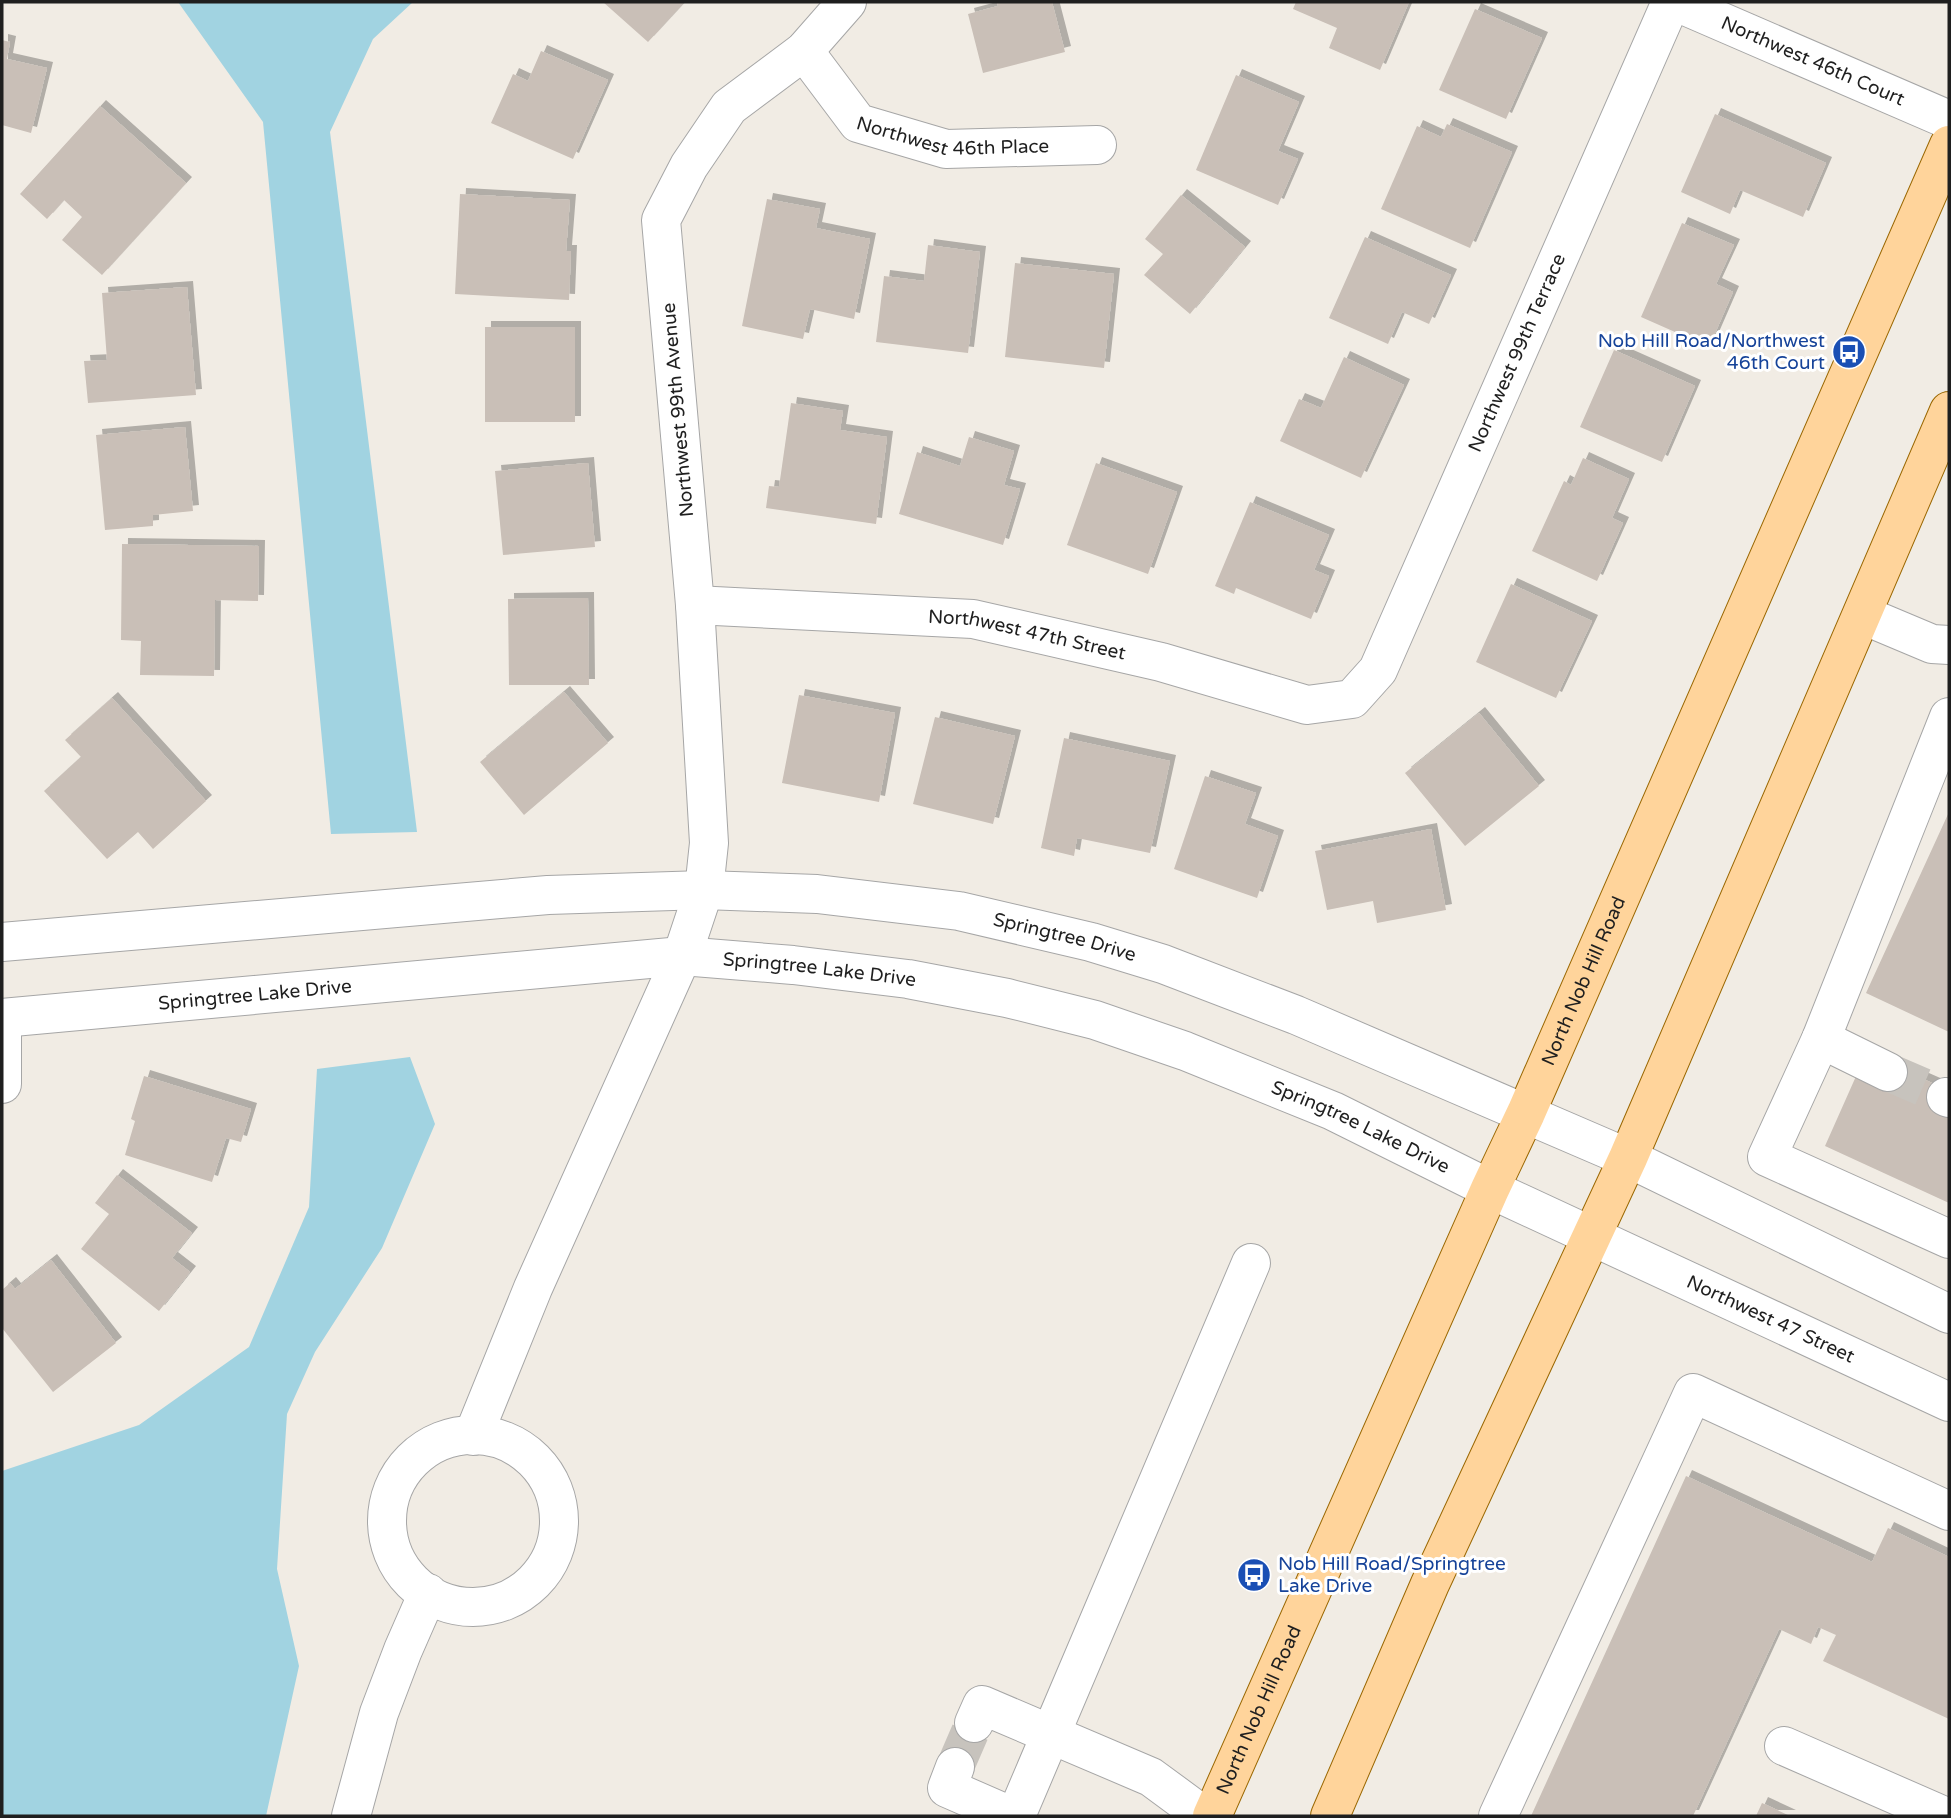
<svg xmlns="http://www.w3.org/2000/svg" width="1951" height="1818" viewBox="0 0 1951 1818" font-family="'Varela Round',sans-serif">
<defs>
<filter id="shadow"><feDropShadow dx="6" dy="-6" stdDeviation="0" flood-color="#0004"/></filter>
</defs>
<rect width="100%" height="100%" fill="#f1ece4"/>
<path fill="#a1d3e1" d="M 178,2 L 413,2 L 373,39 L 330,132 L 417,832 L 331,834 L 263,122 Z
M 410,1057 L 435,1124 L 382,1248 L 315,1352 L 287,1414 L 277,1569 L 299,1666 L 266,1816 L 2,1816 L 2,1471 L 139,1425 L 249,1347 L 309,1207 L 317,1069 Z"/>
<path fill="#c9bfb7" filter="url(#shadow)" d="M 603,2 L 685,2 L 648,42 Z
M 997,2 L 1052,2 L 1065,52 L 983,73 L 968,14 L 998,6 Z
M 1296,2 L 1409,2 L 1380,70 L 1329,48 L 1337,28 L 1293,9 Z
M 1475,9 L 1542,38 L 1506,119 L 1439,90 Z
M 2,40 L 10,42 L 7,59 L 47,68 L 31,133 L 2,125 Z
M 541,51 L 608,80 L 573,159 L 491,123 L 513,74 L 528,81 Z
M 1236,75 L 1299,102 L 1278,151 L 1298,159 L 1278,205 L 1196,170 Z
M 100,106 L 186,183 L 102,275 L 62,240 L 82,217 L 64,200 L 47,219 L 20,194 Z
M 1715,114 L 1826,163 L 1803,217 L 1740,190 L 1730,214 L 1681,192 Z
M 1447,124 L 1512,152 L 1470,248 L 1381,209 L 1417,126 L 1441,137 Z
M 460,194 L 570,200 L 566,251 L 571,251 L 569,300 L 455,294 Z
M 1181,195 L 1245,247 L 1190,314 L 1144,275 L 1163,254 L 1145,239 Z
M 767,199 L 820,209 L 816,228 L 870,239 L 854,319 L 810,309 L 803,339 L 742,326 Z
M 1682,223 L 1734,245 L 1716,284 L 1733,292 L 1709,347 L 1641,317 Z
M 1365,237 L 1451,275 L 1429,324 L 1402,312 L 1388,344 L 1329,318 Z
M 928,245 L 980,252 L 968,353 L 876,342 L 884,276 L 924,281 Z
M 1015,263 L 1114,274 L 1104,368 L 1005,357 Z
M 187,287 L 196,395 L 88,403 L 84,361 L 107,360 L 102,293 Z
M 485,327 L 575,327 L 575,422 L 485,422 Z
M 1614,350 L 1695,386 L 1662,462 L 1580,427 Z
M 1344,357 L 1404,385 L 1361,478 L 1280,441 L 1299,399 L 1321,408 Z
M 791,403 L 843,411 L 840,430 L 887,437 L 876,524 L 766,508 L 769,486 L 779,487 Z
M 185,427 L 193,511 L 153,515 L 153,526 L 105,530 L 96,435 Z
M 969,437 L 1014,451 L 1004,485 L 1020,489 L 1003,545 L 899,514 L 917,452 L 960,466 Z
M 1583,458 L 1629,479 L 1612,518 L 1623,523 L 1597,581 L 1532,551 L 1564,481 L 1571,485 Z
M 588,463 L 595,547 L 503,555 L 495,471 Z
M 1096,463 L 1177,492 L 1148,574 L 1067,545 Z
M 1250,502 L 1329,535 L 1314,570 L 1329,576 L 1311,619 L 1236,588 L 1234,594 L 1215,586 Z
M 122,544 L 259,546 L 258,601 L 215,600 L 214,676 L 140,675 L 141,641 L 121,640 Z
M 1511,584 L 1592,621 L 1556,698 L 1476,662 Z
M 588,598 L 589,685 L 509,685 L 508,599 Z
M 564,692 L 608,743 L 524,815 L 480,762 Z
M 799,695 L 895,713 L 879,802 L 782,783 Z
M 112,698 L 206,801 L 153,849 L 138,832 L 107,859 L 44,791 L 81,757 L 65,740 Z
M 1479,713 L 1539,786 L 1465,846 L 1405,773 Z
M 935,717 L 1015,736 L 993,824 L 913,804 Z
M 1064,738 L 1170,761 L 1150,853 L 1077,838 L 1074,856 L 1041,848 Z
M 1205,776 L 1256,793 L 1245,824 L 1278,836 L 1257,898 L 1174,869 Z
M 1949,812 L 1949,1032 L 1866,993 Z
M 1431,829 L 1446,910 L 1377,923 L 1373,901 L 1327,910 L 1315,851 Z
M 1891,1065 L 1948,1090 L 1949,1203 L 1825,1146 L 1857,1074 Z
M 144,1076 L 251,1109 L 241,1142 L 226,1138 L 212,1182 L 125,1155 L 135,1121 L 131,1119 Z
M 117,1175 L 192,1233 L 172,1258 L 190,1272 L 159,1311 L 81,1249 L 109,1214 L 95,1203 Z
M 51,1260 L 116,1343 L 53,1392 L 2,1328 L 2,1290 L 10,1283 L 15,1289 Z
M 1686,1476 L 1872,1562 L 1888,1528 L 1949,1557 L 1949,1719 L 1823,1661 L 1836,1635 L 1818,1627 L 1811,1644 L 1779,1629 L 1693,1816 L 1531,1816 Z
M 1762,1803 L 1790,1816 L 1756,1816 Z"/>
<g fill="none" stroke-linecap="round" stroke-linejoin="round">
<path stroke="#c7c3bd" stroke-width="38" stroke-dasharray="38 19" stroke-linecap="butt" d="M 1888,1072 L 1946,1097
M 955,1767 L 974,1723"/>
<g stroke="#a6a6a6" stroke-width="40">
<g id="minor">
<path id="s1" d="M 1676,2 L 1949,120"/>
<path id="s2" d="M 804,51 L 858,123 L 946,149 L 1097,145"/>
<path id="s3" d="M 695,605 L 973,619 L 1161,662 L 1307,705 L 1352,699 L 1378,670 L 1671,2"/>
<path d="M 1863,615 L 1932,644 L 1949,645"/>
<path d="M 1949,717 L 1821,1039 L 1767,1157 L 1949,1239"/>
<path id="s4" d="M 2,942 L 548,895 L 704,890 L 817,894 L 959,911 L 1091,942 L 1163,964 L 1296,1015 L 1628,1158 L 1949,1314"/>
<path id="s5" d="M 2,1018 L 682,956 L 793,965 L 908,979 L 1007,998 L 1095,1020 L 1185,1051 L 1333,1111 L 1490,1189 L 1949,1402"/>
<path d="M 2,1020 L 2,1084"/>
<path d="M 1821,1039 L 1888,1072"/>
<path d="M 1946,1097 L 1949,1098"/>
<circle cx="473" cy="1521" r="86"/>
<path d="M 473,1436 L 533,1288 L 682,956 L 704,890 L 709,843 L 695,605 L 661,220 L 689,166 L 729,107 L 804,51 L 847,2"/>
<path d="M 974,1723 L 982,1705 L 1151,1777 L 1204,1816"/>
<path d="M 1784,1746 L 1944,1816"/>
<path d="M 955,1767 L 947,1788 L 1011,1816"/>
<path d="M 351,1816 L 379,1713 L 403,1650 L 428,1593"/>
<path d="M 1016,1816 L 1251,1263"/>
<path d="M 1498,1816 L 1693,1393 L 1949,1511"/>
</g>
</g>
<g stroke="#9a6700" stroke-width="40">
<g id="major">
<path id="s6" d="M 1212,1816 L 1490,1189 L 1526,1113 L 1949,145"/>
<path d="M 1330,1816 L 1430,1584 L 1628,1158 L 1949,411"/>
</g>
</g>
<use href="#minor" stroke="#fff" stroke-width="38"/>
<use href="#major" stroke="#ffd49b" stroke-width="38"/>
</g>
<defs>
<g id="bus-disc" transform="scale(1.75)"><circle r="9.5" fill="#1a4fb4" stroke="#fff"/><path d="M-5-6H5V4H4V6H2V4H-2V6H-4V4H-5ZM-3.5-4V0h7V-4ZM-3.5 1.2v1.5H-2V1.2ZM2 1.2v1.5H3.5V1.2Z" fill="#fff"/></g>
</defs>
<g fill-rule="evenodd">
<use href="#bus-disc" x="1849" y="352"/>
<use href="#bus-disc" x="1254" y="1575"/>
</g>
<g text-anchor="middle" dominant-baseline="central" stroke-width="6" stroke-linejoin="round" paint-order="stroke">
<g font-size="19" fill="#1f1f1f" stroke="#fff">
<text stroke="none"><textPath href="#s1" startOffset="149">Northwest 46th Court</textPath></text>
<text stroke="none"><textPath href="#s2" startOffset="187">Northwest 46th Place</textPath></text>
<text stroke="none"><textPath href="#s3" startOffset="1054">Northwest 99th Terrace</textPath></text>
<text transform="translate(678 410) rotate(-95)">Northwest 99th Avenue</text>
<text stroke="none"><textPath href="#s3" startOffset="334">Northwest 47th Street</textPath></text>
<text stroke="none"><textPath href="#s4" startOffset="1069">Springtree Drive</textPath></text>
<text stroke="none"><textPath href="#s5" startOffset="821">Springtree Lake Drive</textPath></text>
<text stroke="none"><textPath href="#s6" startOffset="914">North Nob Hill Road</textPath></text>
<text stroke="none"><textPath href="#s5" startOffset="254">Springtree Lake Drive</textPath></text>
<text stroke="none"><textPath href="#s5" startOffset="1388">Springtree Lake Drive</textPath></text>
<text stroke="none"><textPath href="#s5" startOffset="1841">Northwest 47 Street</textPath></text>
<text stroke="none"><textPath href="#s6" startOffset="116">North Nob Hill Road</textPath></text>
</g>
<g font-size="19" fill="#164399" stroke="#fff" text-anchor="end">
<text x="1825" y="341">Nob Hill Road/Northwest<tspan x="1825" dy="22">46th Court</tspan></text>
<text x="1278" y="1564" text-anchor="start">Nob Hill Road/Springtree<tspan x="1278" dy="22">Lake Drive</tspan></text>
</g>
</g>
<rect width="1951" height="1818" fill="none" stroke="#1f1f1f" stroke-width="7"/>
</svg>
